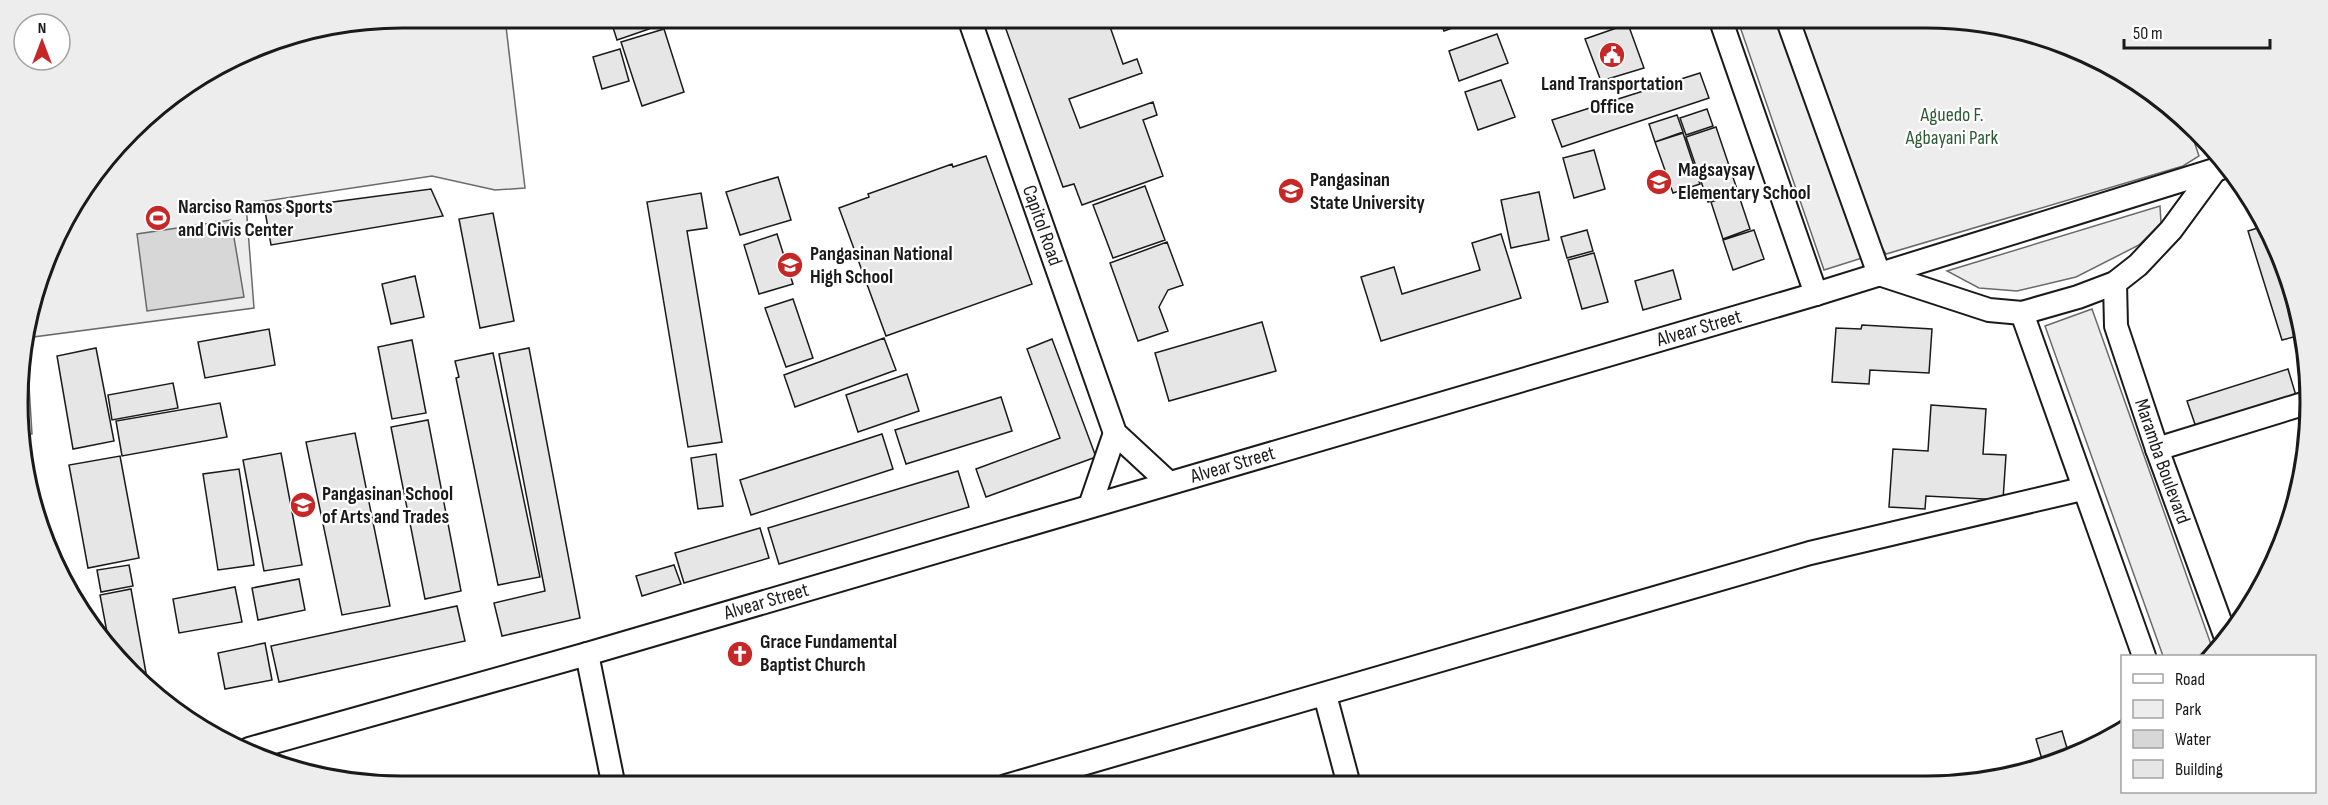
<svg xmlns="http://www.w3.org/2000/svg" width="2328" height="805" viewBox="0 0 2328 805" font-family="'Sofia Sans Condensed',sans-serif">
<rect width="100%" height="100%" fill="#fff"/>
<path fill="#ededed" stroke="#6a6a6a" stroke-width="1.5" d="M 403,18 L 505,18 L 525,188 L 495,190 L 432,176 L 246,204 L 254,308 L 26,338 L 32,434 L 27,435 L 21,353 L 58,232 L 149,114 L 256,47 Z
M 1737,18 L 1780,18 L 1862,258 L 1824,270 Z
M 1798,18 L 1925,18 L 2025,31 L 2159,97 L 2192,135 L 2199,156 L 2183,166 L 1886,254 L 1878,242 Z
M 2160,206 L 2161,223 L 2139,245 L 2076,277 L 2017,291 L 1979,288 L 1947,271 Z
M 2092,309 L 2213,650 L 2208,656 L 2163,656 L 2045,326 Z"/>
<path fill="#d7d7d7" stroke="#6a6a6a" stroke-width="1.5" d="M 231,220 L 244,297 L 147,311 L 137,234 Z"/>
<path fill="#e6e6e6" stroke="#1a1a1a" stroke-width="1.5" d="M 610,18 L 646,18 L 649,29 L 617,40 Z
M 1012,18 L 1107,18 L 1123,64 L 1137,59 L 1142,73 L 1069,99 L 1080,128 L 1153,102 L 1157,115 L 1143,120 L 1163,176 L 1082,205 L 1074,184 L 1063,187 L 1003,21 Z
M 1439,18 L 1480,18 L 1444,31 Z
M 1628,24 L 1644,68 L 1601,81 L 1585,39 Z
M 664,29 L 684,92 L 642,106 L 621,42 Z
M 1497,34 L 1508,63 L 1459,81 L 1449,51 Z
M 620,49 L 629,81 L 602,89 L 593,57 Z
M 1700,73 L 1709,98 L 1562,147 L 1552,120 Z
M 1501,80 L 1515,117 L 1478,130 L 1465,92 Z
M 1707,109 L 1713,126 L 1686,135 L 1680,118 Z
M 1677,115 L 1683,132 L 1655,142 L 1649,124 Z
M 1716,127 L 1738,192 L 1708,202 L 1686,137 Z
M 1683,133 L 1700,184 L 1673,193 L 1655,142 Z
M 1594,150 L 1605,189 L 1574,198 L 1563,158 Z
M 986,156 L 1032,284 L 886,336 L 839,208 L 869,197 L 868,194 L 952,164 L 953,167 Z
M 778,177 L 791,220 L 740,235 L 726,192 Z
M 1145,186 L 1165,240 L 1113,258 L 1093,205 Z
M 431,189 L 443,216 L 271,245 L 265,211 Z
M 1539,192 L 1549,240 L 1511,248 L 1501,200 Z
M 701,193 L 707,228 L 687,231 L 722,442 L 688,447 L 647,202 Z
M 1738,193 L 1750,229 L 1723,239 L 1711,202 Z
M 493,213 L 514,321 L 480,328 L 459,219 Z
M 2264,226 L 2301,335 L 2282,340 L 2248,231 Z
M 1587,230 L 1593,251 L 1567,258 L 1561,237 Z
M 1754,230 L 1764,259 L 1733,270 L 1723,240 Z
M 777,234 L 793,284 L 759,294 L 744,245 Z
M 1501,234 L 1521,298 L 1381,341 L 1361,277 L 1394,267 L 1402,294 L 1480,270 L 1472,243 Z
M 1167,242 L 1183,285 L 1168,290 L 1159,307 L 1168,331 L 1138,341 L 1110,263 Z
M 1594,253 L 1608,302 L 1582,309 L 1568,260 Z
M 1673,270 L 1681,299 L 1643,310 L 1635,281 Z
M 415,276 L 424,317 L 391,324 L 382,284 Z
M 793,299 L 813,358 L 786,367 L 765,308 Z
M 1262,322 L 1276,371 L 1169,401 L 1155,353 Z
M 1862,325 L 1932,329 L 1929,373 L 1870,370 L 1869,384 L 1832,382 L 1836,328 L 1861,329 Z
M 269,329 L 275,365 L 205,378 L 198,342 Z
M 884,338 L 896,370 L 795,407 L 784,375 Z
M 1052,339 L 1096,457 L 986,497 L 976,469 L 1060,438 L 1027,349 Z
M 412,340 L 426,413 L 392,419 L 378,347 Z
M 96,348 L 114,441 L 73,449 L 57,356 Z
M 529,348 L 580,618 L 502,636 L 494,603 L 545,591 L 499,354 Z
M 493,353 L 540,577 L 498,585 L 456,378 L 459,377 L 455,361 Z
M 2288,369 L 2297,399 L 2197,430 L 2187,401 Z
M 907,374 L 919,411 L 858,432 L 846,395 Z
M 173,383 L 178,408 L 112,420 L 108,395 Z
M 1001,397 L 1012,431 L 906,464 L 895,430 Z
M 220,403 L 227,437 L 122,456 L 116,421 Z
M 1931,405 L 1986,409 L 1983,454 L 2006,455 L 2003,500 L 1926,496 L 1925,509 L 1889,507 L 1893,449 L 1928,451 Z
M 428,420 L 461,591 L 425,599 L 391,427 Z
M 355,433 L 390,606 L 342,615 L 306,442 Z
M 882,434 L 893,469 L 751,515 L 740,480 Z
M 281,453 L 302,565 L 264,571 L 243,460 Z
M 716,454 L 723,506 L 698,509 L 691,458 Z
M 120,456 L 139,558 L 88,568 L 69,465 Z
M 239,469 L 254,565 L 218,570 L 203,474 Z
M 958,471 L 969,507 L 779,564 L 768,528 Z
M 36,496 L 41,523 L 31,502 L 31,497 Z
M 760,528 L 769,558 L 684,583 L 675,553 Z
M 129,565 L 133,586 L 101,592 L 97,570 Z
M 674,565 L 681,584 L 642,596 L 636,576 Z
M 299,579 L 305,610 L 258,620 L 252,588 Z
M 235,587 L 242,622 L 179,633 L 173,599 Z
M 131,589 L 146,673 L 140,674 L 109,643 L 100,595 Z
M 457,606 L 465,641 L 279,682 L 271,646 Z
M 265,643 L 272,680 L 225,689 L 218,653 Z
M 2062,731 L 2069,755 L 2043,763 L 2036,739 Z"/>
<g fill="none" stroke-linecap="round" stroke-linejoin="round">
<g stroke="#1a1a1a" stroke-width="26">
<g id="minor">
<path id="s1" d="M 969,18 L 1115,433 L 1169,483"/>
<path d="M 1720,18 L 1816,294"/>
<path d="M 1787,18 L 1879,274 L 1989,310 L 2022,313 L 2078,297 L 2115,283 L 2138,265 L 2171,230 L 2215,170"/>
<path id="s2" d="M 2115,283 L 2116,326 L 2157,449 L 2225,635"/>
<path d="M 2022,313 L 2144,656"/>
<path d="M 2157,449 L 2303,404"/>
<path d="M 1090,506 L 1115,433"/>
<path d="M 587,654 L 614,787"/>
<path d="M 1325,695 L 1349,785"/>
<path id="s3" d="M 249,749 L 587,654 L 1816,294 L 2221,168"/>
<path d="M 1006,786 L 1810,553 L 2082,489"/>
</g>
</g>
<use href="#minor" stroke="#fff" stroke-width="22"/>
</g>
<defs>
<g id="civic-disc" transform="scale(1.35)"><circle r="9.5" fill="#c62828" stroke="#fff"/><path d="M-.6-6.5H3V-4.5H.6V-3L4-1V1h2V6H-6V1h2V-1L-.6-3ZM-1.2 2.5V6h2.4V2.5Z" fill="#fff"/></g>
<g id="school-disc" transform="scale(1.35)"><circle r="9.5" fill="#c62828" stroke="#fff"/><path d="M0-5L7-2L0 1L-7-2ZM-4 1L0 2.5L4 1V4Q0 6-4 4Z" fill="#fff"/></g>
<g id="university-disc" transform="scale(1.35)"><circle r="9.5" fill="#c62828" stroke="#fff"/><path d="M0-5L7-2L0 1L-7-2ZM-4 1L0 2.5L4 1V4Q0 6-4 4Z" fill="#fff"/></g>
<g id="stadium-disc" transform="scale(1.35)"><circle r="9.5" fill="#c62828" stroke="#fff"/><path d="M0-5a6.5 5 0 1 0 0 10a6.5 5 0 1 0 0-10ZM-3.5-1.8h7v3.6h-7Z" fill="#fff"/></g>
<g id="church-disc" transform="scale(1.35)"><circle r="9.5" fill="#c62828" stroke="#fff"/><path d="M-1.2-6h2.4v3.5h3.3v2.4h-3.3V6h-2.4V-.1h-3.3v-2.4h3.3Z" fill="#fff"/></g>
</defs>
<g fill-rule="evenodd">
<use href="#civic-disc" x="1612" y="55"/>
<use href="#school-disc" x="1659" y="182"/>
<use href="#university-disc" x="1291" y="191"/>
<use href="#stadium-disc" x="158" y="218"/>
<use href="#school-disc" x="790" y="265"/>
<use href="#school-disc" x="303" y="505"/>
<use href="#church-disc" x="740" y="654"/>
</g>
<g text-anchor="middle" dominant-baseline="central" stroke-width="4.5" stroke-linejoin="round" paint-order="stroke">
<g font-size="20" font-weight="bold" fill="#1a1a1a" stroke="#fff" text-anchor="start">
<text x="1612" y="84" text-anchor="middle">Land Transportation<tspan x="1612" dy="23">Office</tspan></text>
<text x="1678" y="170">Magsaysay<tspan x="1678" dy="23">Elementary School</tspan></text>
<text x="1310" y="180">Pangasinan<tspan x="1310" dy="23">State University</tspan></text>
<text x="178" y="207">Narciso Ramos Sports<tspan x="178" dy="23">and Civis Center</tspan></text>
<text x="810" y="254">Pangasinan National<tspan x="810" dy="23">High School</tspan></text>
<text x="322" y="494">Pangasinan School<tspan x="322" dy="23">of Arts and Trades</tspan></text>
<text x="760" y="642">Grace Fundamental<tspan x="760" dy="23">Baptist Church</tspan></text>
</g>
<g font-size="20" fill="#2b5a34" stroke="#fff">
<text x="1952" y="115">Aguedo F.<tspan x="1952" dy="23">Agbayani Park</tspan></text>
</g>
<g font-size="20" fill="#1a1a1a" stroke="#fff">
<text stroke="none"><textPath href="#s1" startOffset="220">Capitol Road</textPath></text>
<text stroke="none"><textPath href="#s3" startOffset="1510">Alvear Street</textPath></text>
<text stroke="none"><textPath href="#s2" startOffset="186">Maramba Boulevard</textPath></text>
<text stroke="none"><textPath href="#s3" startOffset="1024">Alvear Street</textPath></text>
<text stroke="none"><textPath href="#s3" startOffset="538">Alvear Street</textPath></text>
</g>
</g>
<path d="M0 0H2328V805H0ZM402 28H1926A374 374 0 0 1 2300 402V402A374 374 0 0 1 1926 776H402A374 374 0 0 1 28 402V402A374 374 0 0 1 402 28Z" fill="#ededed" fill-rule="evenodd"/>
<path fill="none" stroke="#1a1a1a" stroke-width="3" d="M402 28H1926A374 374 0 0 1 2300 402V402A374 374 0 0 1 1926 776H402A374 374 0 0 1 28 402V402A374 374 0 0 1 402 28Z"/>
<rect x="2121" y="655" width="195" height="138" fill="#ffffff" stroke="#a3a3a3" stroke-width="1.5"/>
<rect x="2133" y="674" width="30" height="9" fill="#ffffff" stroke="#a3a3a3" stroke-width="1.5"/>
<text x="2175" y="685" font-size="18" fill="#1a1a1a">Road</text>
<rect x="2133" y="700" width="30" height="18" fill="#ededed" stroke="#a3a3a3" stroke-width="1.5"/>
<text x="2175" y="715" font-size="18" fill="#1a1a1a">Park</text>
<rect x="2133" y="730" width="30" height="18" fill="#d7d7d7" stroke="#a3a3a3" stroke-width="1.5"/>
<text x="2175" y="745" font-size="18" fill="#1a1a1a">Water</text>
<rect x="2133" y="760" width="30" height="18" fill="#e6e6e6" stroke="#a3a3a3" stroke-width="1.5"/>
<text x="2175" y="775" font-size="18" fill="#1a1a1a">Building</text>
<g transform="translate(42 42)"><circle r="28" fill="#ffffff" stroke="#a3a3a3" stroke-width="1.5"/>
<path d="M0-4.5L10 22L0 15L-10 22Z" fill="#c62828"/>
<text y="-9" font-size="16" font-weight="bold" text-anchor="middle" fill="#1a1a1a">N</text>
</g>
<path d="M2124 39v9h146v-9" fill="none" stroke="#1a1a1a" stroke-width="3"/>
<text x="2133" y="39" font-size="18" fill="#1a1a1a" stroke="#ffffff" stroke-width="4.5" paint-order="stroke">50 m</text>
</svg>
